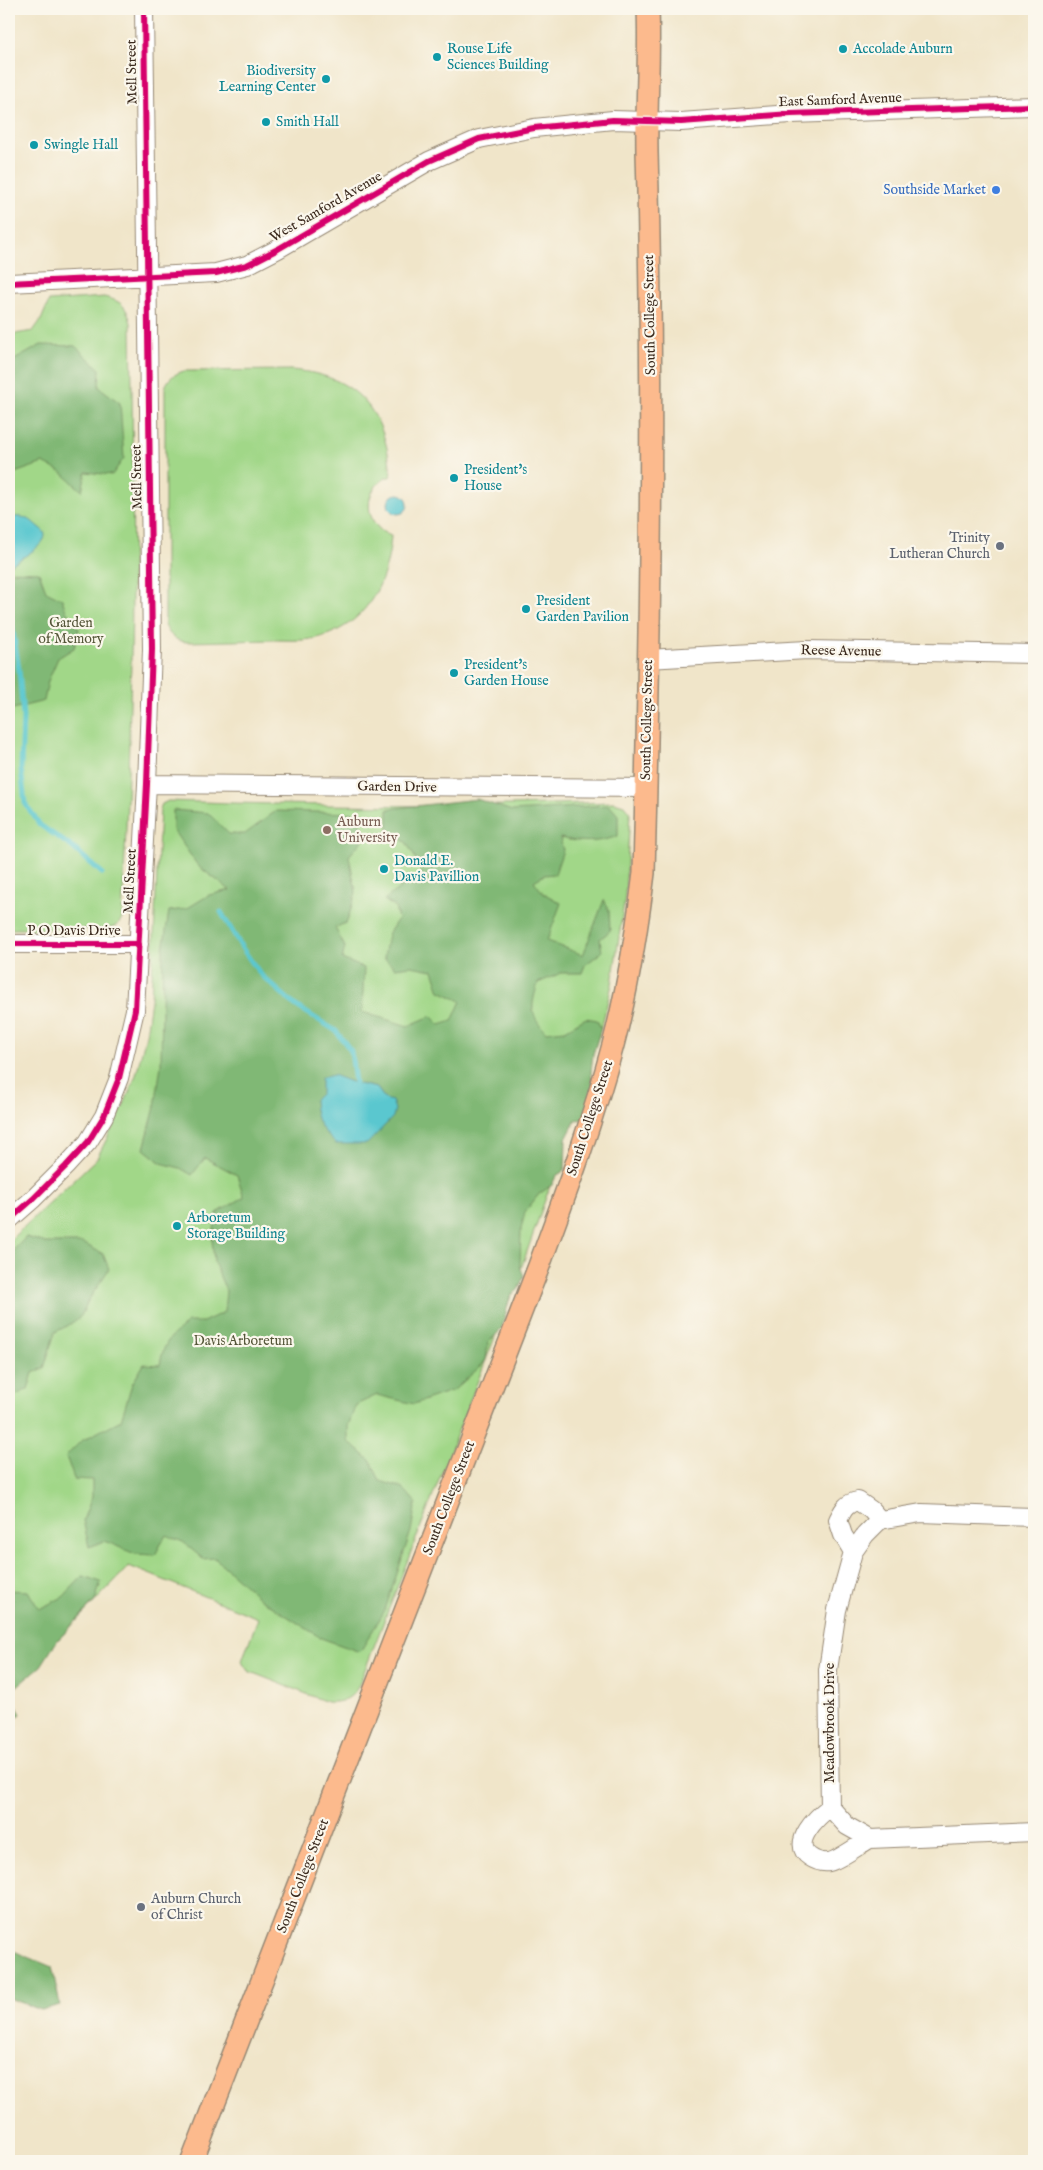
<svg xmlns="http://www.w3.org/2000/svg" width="1043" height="2170" viewBox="0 0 1043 2170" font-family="'IM FELL English',serif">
<rect width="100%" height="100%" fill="#fbf7ec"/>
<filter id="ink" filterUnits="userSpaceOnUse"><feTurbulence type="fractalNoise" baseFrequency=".02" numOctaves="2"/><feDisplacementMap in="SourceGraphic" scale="10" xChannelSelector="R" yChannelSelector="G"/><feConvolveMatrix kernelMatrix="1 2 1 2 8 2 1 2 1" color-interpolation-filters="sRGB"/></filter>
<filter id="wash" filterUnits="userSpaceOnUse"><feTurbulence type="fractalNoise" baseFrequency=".0096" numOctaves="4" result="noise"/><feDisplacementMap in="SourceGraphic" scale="20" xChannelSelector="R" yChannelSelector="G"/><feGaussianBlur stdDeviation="1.12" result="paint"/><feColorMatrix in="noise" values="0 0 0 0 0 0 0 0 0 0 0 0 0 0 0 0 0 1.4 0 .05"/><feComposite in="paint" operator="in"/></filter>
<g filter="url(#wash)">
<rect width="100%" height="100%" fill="#f0e5c9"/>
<path fill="#a1d788" stroke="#6e8053" d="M 104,297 C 121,301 126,305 131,323 C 135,521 132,719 122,918 C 118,926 114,928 104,929 L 9,929 L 9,335 L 33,331 L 41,320 L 49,301 Z
M 291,370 C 358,375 386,412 391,476 C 361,486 363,526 391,536 C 388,585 364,629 312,639 C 300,641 286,640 274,640 C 245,641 216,641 187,642 C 175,641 169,635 165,625 L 165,388 C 168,378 174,374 184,371 Z
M 168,801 C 316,806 466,808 614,802 L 624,805 L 630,813 L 625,897 L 612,984 L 603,1021 L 563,1149 L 516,1283 L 359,1685 C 352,1699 342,1703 327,1702 L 248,1671 L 242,1662 L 243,1658 L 258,1618 L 129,1566 L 57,1641 L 9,1668 L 9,1241 L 97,1158 L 123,1107 L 136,1075 L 146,1035 L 151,1000 L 160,809 L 162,804 Z"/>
<path fill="#80b874" stroke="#5e7149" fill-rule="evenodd" d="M 41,345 L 75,346 L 100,369 L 99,387 L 120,403 L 124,458 L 112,475 L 86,472 L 82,491 L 61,472 L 43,463 L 9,475 L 9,363 Z
M 9,571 L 39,572 L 46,591 L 62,599 L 66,611 L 79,629 L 74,648 L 58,658 L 48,681 L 44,701 L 9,710 Z
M 477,799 L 512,811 L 609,805 L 618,815 L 618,836 C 599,843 580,843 560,838 L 563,850 L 555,874 L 544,875 L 534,881 L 543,893 L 561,903 L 547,941 L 583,955 L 604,900 L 609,910 L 610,931 L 600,939 L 602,952 L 585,965 L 582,973 L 561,973 L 538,983 C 531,1007 529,1013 546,1032 L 565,1030 L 586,1018 L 597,1020 L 601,1029 L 593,1054 L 591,1072 L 594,1088 L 589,1119 L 576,1120 L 566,1139 L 565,1170 L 556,1176 L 552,1185 L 539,1194 L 525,1212 L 521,1229 L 520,1266 L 524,1276 L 518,1290 L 510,1296 L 502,1329 L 488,1342 L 486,1360 L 482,1365 L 454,1390 L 414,1404 L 377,1395 L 356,1405 L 348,1426 L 348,1441 L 371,1461 L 380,1481 L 403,1488 L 416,1503 L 411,1531 L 385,1610 L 360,1652 L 321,1638 L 262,1600 L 215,1558 L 203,1559 L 183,1542 L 166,1535 L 155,1555 L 135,1554 L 105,1541 L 89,1547 L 83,1520 L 92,1497 L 92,1480 L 74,1479 L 66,1456 L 81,1441 L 121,1420 L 132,1384 L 144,1364 L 160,1365 C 164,1340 170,1338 188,1322 L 203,1322 L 224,1312 L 226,1291 L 214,1262 L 212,1240 L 217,1213 L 244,1197 L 237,1175 L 205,1158 L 192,1175 L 180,1168 L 161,1163 L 144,1149 L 155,1107 L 161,1065 L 163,950 L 169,911 L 186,909 L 209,895 L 230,890 L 198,866 L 173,830 L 173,810 L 208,813 L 229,834 L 245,834 L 276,811 L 355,813 L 366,836 L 349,856 L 356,892 L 347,922 L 335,928 L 345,947 L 342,959 L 364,968 L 362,1012 L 408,1026 L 431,1016 L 440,1025 L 452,1021 L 461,1001 L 440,991 L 433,970 L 411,966 L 395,968 L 384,958 L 388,934 L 398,919 L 395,907 L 384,900 L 402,886 L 423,882 L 420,866 L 406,842 L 388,833 L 388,809 ZM 354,1083 L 377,1088 L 385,1099 L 314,1100 L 321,1093 Z
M 26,1237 L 46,1243 L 83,1243 L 103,1254 L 109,1269 L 88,1301 L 81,1316 L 69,1325 L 55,1332 L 44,1368 L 33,1373 L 28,1389 L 9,1399 L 9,1255 Z
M 83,1576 L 101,1582 L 95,1601 L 57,1641 L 41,1666 L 15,1688 L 9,1697 L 9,1590 L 28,1591 L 39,1609 L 63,1597 Z
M 9,1699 L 13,1700 L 21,1714 L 9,1726 Z
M 9,1949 L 52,1967 L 60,2005 L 41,2010 L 9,1998 Z"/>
<path fill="#5ac7cf" stroke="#4a7876" d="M388 504a10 10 0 1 1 20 0a10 10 0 1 1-20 0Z
M 14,517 C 22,516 29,518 35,524 C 38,527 43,530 44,532 C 51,544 17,560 9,566 L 9,521 Z
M 333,1075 L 354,1083 L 377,1088 L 385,1099 L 392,1101 L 395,1109 L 393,1117 L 367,1144 L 336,1144 C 321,1129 315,1122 314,1100 L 321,1093 L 321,1078 Z"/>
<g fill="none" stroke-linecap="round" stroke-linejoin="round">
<path stroke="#5ac7cf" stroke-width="5" d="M 9,606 L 19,670 L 23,717 L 21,768 L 25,803 L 40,825 L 72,847 L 102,873
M 221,912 L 242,948 L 261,975 L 296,1006 L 336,1031 L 351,1051 L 355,1083"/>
</g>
</g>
<g filter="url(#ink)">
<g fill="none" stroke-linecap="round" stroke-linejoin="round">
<g stroke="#968874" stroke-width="20">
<path id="minor" d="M 9,283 L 216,273 L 247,265 L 278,249 L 429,161 L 479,139 L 534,128 L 613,120 L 681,122 L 791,114 L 1034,106
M 648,659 L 807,650 L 1034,654
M 147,784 L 646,788
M 9,944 L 139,944
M 9,1220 L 33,1199 L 66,1166 L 88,1142 L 104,1116 L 119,1078 L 135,1010 L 147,784 L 152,649 L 144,9
M 1034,1517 L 921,1513 L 880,1520 L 865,1535 L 853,1552 L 837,1610 L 828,1670 L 830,1807 L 847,1826 L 870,1839 L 1034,1832
M 853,1552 L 843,1535 L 838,1520 C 843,1510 846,1503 858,1501 L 871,1510 L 880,1520
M 830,1807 C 818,1816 789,1843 810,1857 C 816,1861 822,1863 829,1862 C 839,1860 860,1844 870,1839"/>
</g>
<g stroke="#968874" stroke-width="24">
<path id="major" d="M 192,2161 L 539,1266 C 566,1193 593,1120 613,1045 C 628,989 637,930 644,873 C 650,633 654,392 647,152 C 646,104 650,57 648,9"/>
</g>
<use href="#minor" stroke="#fff" stroke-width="18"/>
<use href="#major" stroke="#fcba8d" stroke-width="21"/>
<g stroke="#fbf7ec" stroke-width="9">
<path id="cycleway" d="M 9,283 L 216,273 L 247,265 L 278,249 L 429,161 L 479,139 L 534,128 L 613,120 L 681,122 L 791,114 L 1034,106
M 9,944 L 139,944
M 9,1220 L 33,1199 L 66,1166 L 88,1142 L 104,1116 L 119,1078 L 135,1010 L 147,784 L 152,649 L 144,9"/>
</g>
<use href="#cycleway" stroke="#d6006c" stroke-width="6"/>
</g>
</g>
<g fill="#0f9aa8" stroke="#fbf7ec" stroke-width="2">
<circle cx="843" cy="49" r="5"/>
<circle cx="437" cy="57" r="5"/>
<circle cx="326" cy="79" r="5"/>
<circle cx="266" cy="122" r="5"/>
<circle cx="34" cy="145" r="5"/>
<circle cx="454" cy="478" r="5"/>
<circle cx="526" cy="609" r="5"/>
<circle cx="454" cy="673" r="5"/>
<circle cx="384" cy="869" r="5"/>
<circle cx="177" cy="1226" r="5"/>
</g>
<circle fill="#3f7fe0" stroke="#fbf7ec" stroke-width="2" cx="996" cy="190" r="5"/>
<g fill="#6b7280" stroke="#fbf7ec" stroke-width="2">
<circle cx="1000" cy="546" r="5"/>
<circle cx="141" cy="1907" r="5"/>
</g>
<circle fill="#8d6e63" stroke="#fbf7ec" stroke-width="2" cx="327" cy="830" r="5"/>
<g text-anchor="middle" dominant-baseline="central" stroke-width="4.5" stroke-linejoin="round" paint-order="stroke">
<g font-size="14" fill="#0d838f" stroke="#fbf7ec" text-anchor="start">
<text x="447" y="49">Rouse Life<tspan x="447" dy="16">Sciences Building</tspan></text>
<text x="853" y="49">Accolade Auburn</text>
<text x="316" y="71" text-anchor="end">Biodiversity<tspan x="316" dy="16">Learning Center</tspan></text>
<text x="276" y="122">Smith Hall</text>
<text x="44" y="145">Swingle Hall</text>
<text x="464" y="470">President's<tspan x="464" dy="16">House</tspan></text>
<text x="536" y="601">President<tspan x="536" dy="16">Garden Pavilion</tspan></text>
<text x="464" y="665">President's<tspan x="464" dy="16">Garden House</tspan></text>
<text x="394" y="861">Donald E.<tspan x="394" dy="16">Davis Pavillion</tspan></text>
<text x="187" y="1218">Arboretum<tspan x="187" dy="16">Storage Building</tspan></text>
</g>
<g font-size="14" fill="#3b2a1e" stroke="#fbf7ec">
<text transform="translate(132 72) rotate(-91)">Mell Street</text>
<text transform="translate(840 100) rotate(-2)">East Samford Avenue</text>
<text transform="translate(326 207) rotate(-30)">West Samford Avenue</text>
<text transform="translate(650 315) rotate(-91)">South College Street</text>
<text transform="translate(137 477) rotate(-91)">Mell Street</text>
<text transform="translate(841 651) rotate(1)">Reese Avenue</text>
<text transform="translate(647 720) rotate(-89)">South College Street</text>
<text transform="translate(397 787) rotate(1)">Garden Drive</text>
<text transform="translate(130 881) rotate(-87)">Mell Street</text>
<text x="74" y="931">P O Davis Drive</text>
<text transform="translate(590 1118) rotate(-72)">South College Street</text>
<text transform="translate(449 1498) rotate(-69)">South College Street</text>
<text transform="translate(830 1723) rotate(-90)">Meadowbrook Drive</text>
<text transform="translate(303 1876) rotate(-69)">South College Street</text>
</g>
<g font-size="14" fill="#366cbe" stroke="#fbf7ec" text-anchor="end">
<text x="986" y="190">Southside Market</text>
</g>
<g font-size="14" fill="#5b616d" stroke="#fbf7ec" text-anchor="end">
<text x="990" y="538">Trinity<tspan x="990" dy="16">Lutheran Church</tspan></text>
<text x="151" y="1899" text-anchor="start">Auburn Church<tspan x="151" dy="16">of Christ</tspan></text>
</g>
<g font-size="14" fill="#545538" stroke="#fbf7ec">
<text x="71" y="623">Garden<tspan x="71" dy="16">of Memory</tspan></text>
<text x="243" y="1341">Davis Arboretum</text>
</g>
<g font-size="14" fill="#785e54" stroke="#fbf7ec" text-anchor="start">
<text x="337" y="822">Auburn<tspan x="337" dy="16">University</tspan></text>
</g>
</g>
<rect width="1043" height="2170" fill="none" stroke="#fbf7ec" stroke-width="30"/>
</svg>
